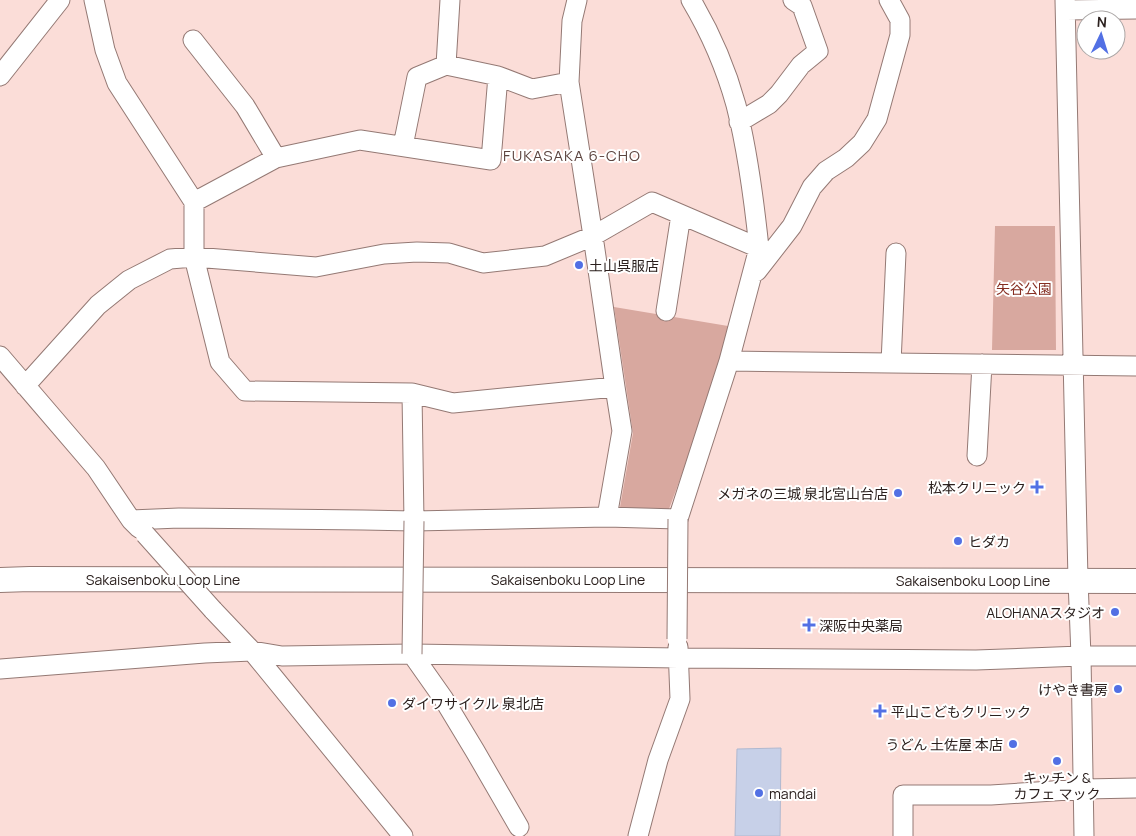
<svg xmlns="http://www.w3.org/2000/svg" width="1136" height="836" viewBox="0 0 1136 836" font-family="Manrope,'Noto Sans JP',sans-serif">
<rect width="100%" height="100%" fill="#fbddd8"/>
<path fill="#d8a89f" d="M 995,226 L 1055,226 L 1056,350 L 992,350 Z
M 614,307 L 728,326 L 724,360 L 669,509 L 662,513 L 625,512 L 620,507 L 633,433 Z"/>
<path fill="#c7d0e8" stroke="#b0b8cf" d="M 781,748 L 780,836 L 735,836 L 737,749 Z"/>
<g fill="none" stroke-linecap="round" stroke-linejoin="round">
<g stroke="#947974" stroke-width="21">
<path id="minor" d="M 94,0 L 105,50 L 117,83 L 194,202
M 691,0 C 710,32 726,69 736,105 C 748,152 754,200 759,248
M 1065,0 L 1078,580 L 1081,656 L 1084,836
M 1066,10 L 1136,9
M 193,40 L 245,106 L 276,158
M 446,65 L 450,0
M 0,76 L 60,0
M 569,82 L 572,21 L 577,0
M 739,122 L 769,104 L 779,94 L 801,65 L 818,51 L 802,6 L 793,0
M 403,146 L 417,77 L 446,65 L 498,76
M 757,271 L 792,226 L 812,187 L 826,171 L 846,158 L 862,143 L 877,119 L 900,35 L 900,20 L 889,0
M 666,311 L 681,215
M 0,356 L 96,468 L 131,520 L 139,528
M 729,361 L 1136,366
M 891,363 L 896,253
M 25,386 L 98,305 L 129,280 L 170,259 L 194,257 L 316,267 L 384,254 L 417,252 L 449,253 L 483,263 L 545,256 L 593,236 L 652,202 L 759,248 L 729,361 L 678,519 L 607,517 L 414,521 L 363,520 L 179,518 L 131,520
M 412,393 L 414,521
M 977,456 L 982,364
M 607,517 L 622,431 L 615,387 L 593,236 L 569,82 L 532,89 L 498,76 L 491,160 L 360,140 L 276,158 L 194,202 L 194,257 L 220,362 L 245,391 L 412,393 L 453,403 L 615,387
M 213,610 L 252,651 L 403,836
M 412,654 L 443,698 L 475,751 L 519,827
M 0,669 L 205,653 L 252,651 L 282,656 L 412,654 L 679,658 L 976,660 L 1081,656 L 1136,656
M 638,836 L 658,760 L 680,699 L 678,647
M 903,836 L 903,795 L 991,795 L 1084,789 L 1136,788"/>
</g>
<g stroke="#947974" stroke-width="26">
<path id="major" d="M 0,580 L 30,579 L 1136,581"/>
</g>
<use href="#minor" stroke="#fff" stroke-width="19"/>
<use href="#major" stroke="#fff" stroke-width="24"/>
<g stroke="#947974" stroke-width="21" stroke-linecap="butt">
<path id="minor-bridge" d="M 145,534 L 213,610
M 677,639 L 678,519
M 412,654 L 414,521"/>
</g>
<use href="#minor-bridge" stroke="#fff" stroke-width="19"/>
</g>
<g fill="#5270e4" stroke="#fff" stroke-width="2">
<circle cx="579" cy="265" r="5"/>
<path d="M1034.5 479.5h5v5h5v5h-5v5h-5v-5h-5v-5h5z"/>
<circle cx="898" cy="493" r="5"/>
<circle cx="958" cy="541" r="5"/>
<circle cx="1115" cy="612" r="5"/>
<path d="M806.5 617.5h5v5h5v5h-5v5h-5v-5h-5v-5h5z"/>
<circle cx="1118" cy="689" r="5"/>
<circle cx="392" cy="703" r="5"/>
<path d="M877.5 703.5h5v5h5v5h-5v5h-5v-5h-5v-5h5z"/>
<circle cx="1013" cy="744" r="5"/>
<circle cx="1057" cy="761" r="5"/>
<circle cx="759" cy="793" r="5"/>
</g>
<g text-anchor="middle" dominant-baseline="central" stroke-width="4" stroke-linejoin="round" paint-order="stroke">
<g font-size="14" fill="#2b201e" stroke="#fff" text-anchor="start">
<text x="589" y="265">土山呉服店</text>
<text x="1026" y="487" text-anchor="end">松本クリニック</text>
<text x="888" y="493" text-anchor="end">メガネの三城 泉北宮山台店</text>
<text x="968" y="541">ヒダカ</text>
<text x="1105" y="612" text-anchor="end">ALOHANAスタジオ</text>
<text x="819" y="625">深阪中央薬局</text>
<text x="1108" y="689" text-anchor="end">けやき書房</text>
<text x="402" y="703">ダイワサイクル 泉北店</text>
<text x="891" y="711">平山こどもクリニック</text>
<text x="1003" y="744" text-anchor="end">うどん 土佐屋 本店</text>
<text x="1057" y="777" text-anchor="middle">キッチン &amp;<tspan x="1057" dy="16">カフェ マック</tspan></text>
<text x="769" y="793">mandai</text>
</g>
<g font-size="14" fill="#852d21" stroke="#fff">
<text x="1024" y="288">矢谷公園</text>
</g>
<g font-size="14" fill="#2b201e" stroke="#fff">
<text x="163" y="579">Sakaisenboku Loop Line</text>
<text x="568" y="579">Sakaisenboku Loop Line</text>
<text x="973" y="580">Sakaisenboku Loop Line</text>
</g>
<g font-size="15" letter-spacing="1" fill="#5c443f" stroke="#fff">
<text x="572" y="155">FUKASAKA 6-CHO</text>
</g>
</g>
<g transform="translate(1101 35) rotate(4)"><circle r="24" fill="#ffffff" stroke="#aaa6a5"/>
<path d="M0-4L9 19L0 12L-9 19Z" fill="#5270e4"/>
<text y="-8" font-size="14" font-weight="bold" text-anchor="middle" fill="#2b201e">N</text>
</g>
</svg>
